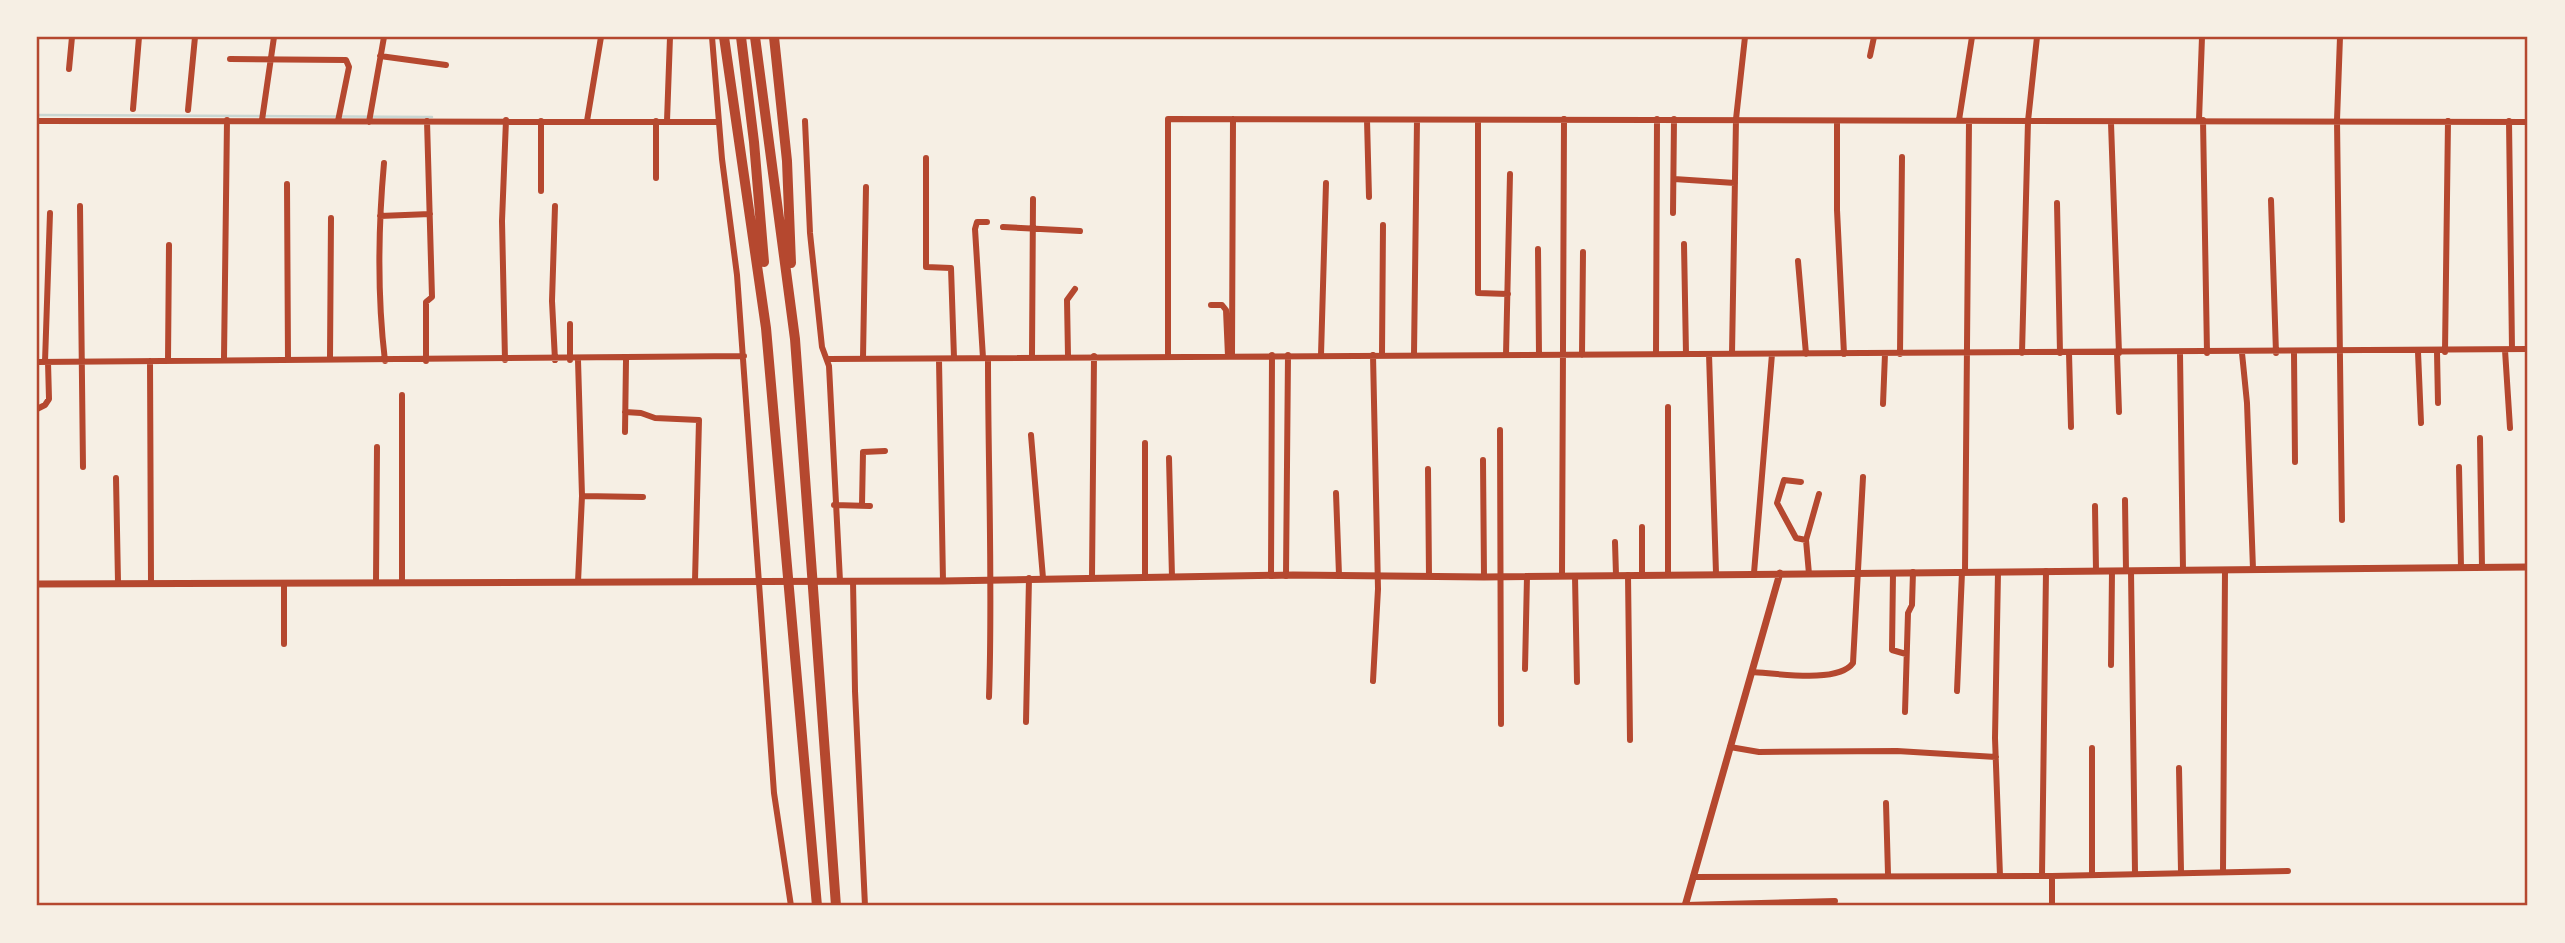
<svg xmlns="http://www.w3.org/2000/svg" width="2565" height="943" viewBox="0 0 2565 943" font-family="'Roboto Condensed',sans-serif">
<rect width="100%" height="100%" fill="#f6efe4"/>
<g fill="none" stroke-linecap="round" stroke-linejoin="round">
<path stroke="#c9d6d2" stroke-width="2.5" d="M 37,115 L 432,117"/>
<path stroke="#b5482f" stroke-width="6" d="M 712,37 L 722,159 L 737,275 L 774,793 L 791,906
M 2340,37 L 2337,120 L 2342,520
M 380,56 L 446,65
M 1870,56 L 1874,37
M 230,59 L 346,60 L 349,67 L 338,121
M 69,69 L 72,37
M 133,109 L 139,37
M 188,110 L 195,37
M 262,120 L 274,37
M 1367,120 L 1369,197
M 1478,120 L 1478,293 L 1508,294
M 1959,120 L 1972,37
M 2199,120 L 2202,37
M 2203,120 L 2207,353
M 37,121 L 719,122
M 541,121 L 541,191
M 587,121 L 601,37
M 656,121 L 656,178
M 667,121 L 670,37
M 805,121 L 810,233 L 822,347 L 829,366 L 840,581
M 1837,121 L 1837,210 L 1844,354
M 2509,121 L 2512,349
M 369,122 L 384,37
M 2111,123 L 2119,353
M 926,158 L 926,267 L 951,268 L 954,358
M 384,163 C 378,230 377,294 385,361
M 1674,179 L 1735,183
M 287,184 L 288,360
M 2271,200 L 2276,353
M 2057,203 L 2060,353
M 80,206 L 83,467
M 1673,213 L 1674,119
M 380,216 L 430,214
M 1003,227 L 1080,231
M 1684,244 L 1686,354
M 1538,249 L 1539,355
M 1798,261 L 1806,354
M 1211,305 L 1222,305 L 1226,310 L 1228,356
M 570,324 L 570,360
M 2505,350 L 2510,428
M 2418,352 L 2421,423
M 2437,352 L 2438,403
M 2445,352 L 2448,121
M 2022,353 L 2028,121 L 2037,37
M 2069,353 L 2071,427
M 2117,353 L 2119,412
M 2180,353 L 2183,570
M 2242,353 L 2247,403 L 2253,569
M 2294,353 L 2295,462
M 1656,354 L 1657,119
M 1709,354 L 1716,573
M 1732,354 L 1736,119 L 1745,37
M 1900,354 L 1902,157
M 1321,355 L 1326,183
M 1373,355 L 1378,589 L 1373,681
M 1382,355 L 1383,225
M 1414,355 L 1417,120
M 1506,355 L 1510,174
M 1582,355 L 1583,252
M 1032,356 L 1033,199
M 1068,356 L 1067,300 L 1075,289
M 1168,356 L 1168,119 L 2528,122
M 1232,356 L 1233,119
M 863,358 L 866,187
M 983,358 L 975,229 L 977,222 L 987,222
M 224,359 L 227,120
M 330,359 L 331,218
M 829,359 L 2528,349
M 988,359 C 988,472 993,584 989,697
M 505,360 L 502,221 L 506,120
M 555,360 L 552,301 L 555,206
M 939,360 L 943,581
M 150,361 L 151,581
M 168,361 L 169,245
M 426,361 L 426,302 L 432,297 L 427,121
M 37,362 L 744,356
M 45,362 L 50,213
M 402,395 L 402,581
M 1883,404 L 1885,354
M 37,409 L 45,405 L 49,399 L 48,362
M 625,412 L 641,413 L 655,418 L 699,420 L 695,581
M 1500,430 L 1501,724
M 625,432 L 626,360
M 1031,435 L 1043,578
M 2480,438 L 2482,567
M 1145,443 L 1145,577
M 1169,458 L 1172,577
M 1483,460 L 1484,577
M 2459,467 L 2461,567
M 1428,469 L 1429,576
M 116,478 L 118,582
M 1801,482 L 1784,480 L 1777,503 L 1796,538 L 1806,540
M 1336,493 L 1339,575
M 582,496 L 643,497
M 2125,500 L 2126,571
M 834,505 L 870,506
M 862,505 L 863,452 L 885,451
M 2095,506 L 2096,571
M 1642,527 L 1642,575
M 1615,542 L 1616,575
M 2131,571 L 2135,873
M 1965,572 L 1969,121
M 1998,572 L 1995,738 L 2000,876
M 1754,573 L 1772,354
M 1893,573 L 1892,650 L 1906,654
M 1668,574 L 1668,407
M 1809,574 L 1806,540 L 1819,494
M 1628,575 L 1630,740
M 1271,576 L 1272,355
M 1286,576 L 1288,355
M 1562,576 L 1564,119
M 1575,576 L 1577,682
M 1092,578 L 1094,356
M 853,581 L 855,691 L 865,906
M 376,582 L 377,447
M 578,582 L 582,496 L 578,360
M 284,583 L 284,644
M 2111,665 L 2112,571
M 1525,669 L 1527,576
M 1752,672 C 1775,673 1838,684 1853,663 L 1863,477
M 1957,691 L 1962,572
M 1905,712 L 1908,613 L 1912,605 L 1913,572
M 1026,722 L 1029,578
M 1730,747 L 1759,752 L 1897,751 L 1996,757
M 2092,748 L 2092,874
M 2179,768 L 2181,871
M 1886,803 L 1888,874
M 2223,872 L 2225,570
M 2042,876 L 2046,571
M 2052,876 L 2052,906
M 1693,877 L 2052,876 L 2288,871
M 1685,905 L 1835,901"/>
<path stroke="#b5482f" stroke-width="7" d="M 37,584 L 943,581 L 1293,575 L 1484,577 L 2528,567
M 1685,906 L 1780,573"/>
<path stroke="#b5482f" stroke-width="10" d="M 724,37 L 766,328 L 817,906
M 741,37 L 754,142 L 764,262
M 755,37 L 795,339 L 836,906
M 774,37 L 787,161 L 791,263"/>
</g>
<rect width="2565" height="943" fill="none" stroke="#f6efe4" stroke-width="77"/>
<rect x="38" y="38" width="2488" height="866" fill="none" stroke="#b5482f" stroke-width="2.5"/>
</svg>
